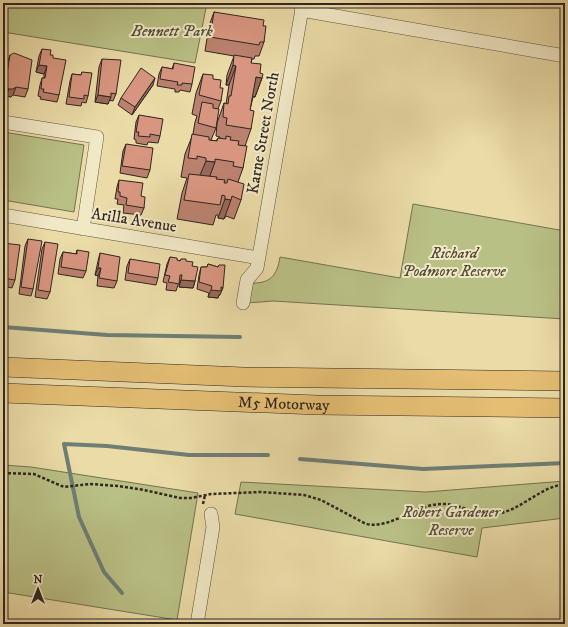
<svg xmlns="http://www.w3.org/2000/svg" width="568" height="627" viewBox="0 0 568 627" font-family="'IM FELL DW Pica',serif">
<rect width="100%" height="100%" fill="#eadba7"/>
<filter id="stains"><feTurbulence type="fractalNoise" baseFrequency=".005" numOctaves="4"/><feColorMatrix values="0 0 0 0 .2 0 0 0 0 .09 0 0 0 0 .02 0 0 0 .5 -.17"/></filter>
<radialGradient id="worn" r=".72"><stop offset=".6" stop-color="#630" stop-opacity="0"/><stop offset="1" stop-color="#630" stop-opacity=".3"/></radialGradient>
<path fill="#b9c085" stroke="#757252" d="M 3,3 L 207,3 L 195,63 L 3,32 Z
M 3,132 L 84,145 L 74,212 L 3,200 Z
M 413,204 L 565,231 L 565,319 L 273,301 L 247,303 L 250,283 C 270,284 277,276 280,257 L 400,278 Z
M 3,465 L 31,467 L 198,493 L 177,620 L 3,592 Z
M 565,481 L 565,518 L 482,528 L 477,557 L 235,514 L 241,482 L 426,492 Z"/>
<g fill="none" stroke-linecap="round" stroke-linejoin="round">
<path stroke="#6f7e75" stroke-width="4" d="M 3,327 L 107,335 L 240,337
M 300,459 L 423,469 L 565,463
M 122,593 L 104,572 L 79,517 L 64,444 L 107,446 L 189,455 L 268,455"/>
<g stroke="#5f5242" stroke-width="14">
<path id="minor" d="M 301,10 L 565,56
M 3,122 L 97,137 L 83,229
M 3,215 L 259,258
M 243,303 L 247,280 L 257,268 L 303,3
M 197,624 L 213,527 L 211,514"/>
</g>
<g stroke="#312520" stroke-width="20">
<g id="highway">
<path d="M 3,367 L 244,377 L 565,381"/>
<path id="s1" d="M 3,393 L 317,405 L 565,408"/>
</g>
</g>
<path stroke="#312520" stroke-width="2.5" stroke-dasharray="3 2" stroke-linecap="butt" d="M 3,473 L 34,474 L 64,487 L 90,484 L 118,486 L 144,490 L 180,498 L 191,498 L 211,494 L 261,492 L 304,495 L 321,500 L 366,524 C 393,529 415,504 442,504 C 460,503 476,517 495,514 C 521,511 539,487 565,484
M 203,504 L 205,495"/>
<use href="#minor" stroke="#f1e8c6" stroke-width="13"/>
<use href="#highway" stroke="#e5be74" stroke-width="19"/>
</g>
<path fill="#ba816e" stroke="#312520" d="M 214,12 L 263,26 L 264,42 L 259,56 L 255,56 L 254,59 L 252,59 L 251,63 L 260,73 L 262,78 L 255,97 L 253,97 L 250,110 L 251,129 L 245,146 L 243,168 L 238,182 L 241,200 L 234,219 L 226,216 L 224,219 L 218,218 L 218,215 L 216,215 L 213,225 L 177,219 L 182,193 L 187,178 L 181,177 L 185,154 L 193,134 L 195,122 L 197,116 L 192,114 L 196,93 L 203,74 L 213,79 L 220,88 L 221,101 L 218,109 L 216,128 L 211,140 L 216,141 L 218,138 L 220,138 L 220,137 L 216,136 L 217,123 L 224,103 L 226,104 L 229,85 L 226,85 L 227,75 L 234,56 L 205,51 L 209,26 Z
M 42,49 L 50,55 L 53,58 L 59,95 L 57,102 L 40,99 L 41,97 L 38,96 L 40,85 L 42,78 L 44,78 L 44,74 L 36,72 L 39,56 Z
M 10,55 L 28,89 L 25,97 L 13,95 L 11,97 L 6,96 L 3,94 L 3,87 L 7,63 Z
M 102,59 L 116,94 L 113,101 L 109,100 L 108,104 L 95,102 L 99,67 Z
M 174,63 L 192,84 L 190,92 L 180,90 L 179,92 L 175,92 L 175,89 L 157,86 L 159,74 L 162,67 L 172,69 Z
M 82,72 L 88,96 L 86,103 L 82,102 L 81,106 L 66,104 L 70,81 L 72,74 L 81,75 Z
M 153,85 L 132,115 L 118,105 L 121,98 Z
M 139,115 L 160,136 L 158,143 L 148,142 L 147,145 L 136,143 L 136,140 L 134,139 L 136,122 Z
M 126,144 L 150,170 L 147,178 L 120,173 L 123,151 Z
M 119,180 L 141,196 L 144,208 L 141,215 L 123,213 L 124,205 L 117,204 L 118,199 L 115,199 L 117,187 Z
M 28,239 L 33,289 L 31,296 L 19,294 L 25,246 Z
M 45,242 L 50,292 L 47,299 L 35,297 L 42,249 Z
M 3,243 L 15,280 L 12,288 L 3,286 Z
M 77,250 L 86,271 L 83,278 L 58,274 L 60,259 L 63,252 L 76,254 Z
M 100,253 L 117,281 L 114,288 L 97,286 L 98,276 L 95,275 L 98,261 Z
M 170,257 L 180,261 L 181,259 L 186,261 L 192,266 L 195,281 L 193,288 L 179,287 L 180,282 L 179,282 L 176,291 L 166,290 L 167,283 L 163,282 L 167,264 Z
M 130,259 L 158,278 L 156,285 L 125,280 L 127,266 Z
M 208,264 L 218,267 L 219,265 L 220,295 L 219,295 L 218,298 L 208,297 L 209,293 L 197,289 L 199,275 L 201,267 L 207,267 Z"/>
<path fill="#97695a" stroke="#312520" d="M 39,65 L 47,66 L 44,74 L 36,72 Z
M 233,65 L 236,66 L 229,85 L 226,85 Z
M 256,77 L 262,78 L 255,97 L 249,96 Z
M 155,78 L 153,85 L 132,115 L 135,107 Z
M 16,87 L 13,95 L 11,97 L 6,96 L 9,89 Z
M 98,95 L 111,97 L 108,104 L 95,102 Z
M 206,161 L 215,162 L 208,181 L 198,180 Z
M 225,199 L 231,200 L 224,219 L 218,218 Z
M 98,268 L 101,268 L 98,276 L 95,275 Z
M 181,280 L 195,281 L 193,288 L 179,287 Z
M 221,287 L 223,288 L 220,295 L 219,295 L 218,298 L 208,297 L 211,290 Z"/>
<path fill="#d89680" stroke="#312520" d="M 214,12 L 264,20 L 263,26 L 266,26 L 264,42 L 260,42 L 259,45 L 210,37 Z
M 42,49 L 51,50 L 50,55 L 53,55 L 53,58 L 66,60 L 59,95 L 43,92 L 44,89 L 41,89 L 42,78 L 45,78 L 47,66 L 39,65 Z
M 14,53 L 32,60 L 28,89 L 16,87 L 13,89 L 9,89 L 5,86 L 10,55 Z
M 234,55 L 252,58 L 251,63 L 261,64 L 260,73 L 263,74 L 262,78 L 256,77 L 250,110 L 254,111 L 251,129 L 226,125 L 227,118 L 223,117 L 224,103 L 228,104 L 229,96 L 231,96 L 236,66 L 233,65 Z
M 102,59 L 121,60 L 116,94 L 111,93 L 111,97 L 98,95 Z
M 174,63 L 195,67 L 192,84 L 182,83 L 182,85 L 177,85 L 178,82 L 160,79 L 162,67 L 173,69 Z
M 141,68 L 155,78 L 135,107 L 121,98 Z
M 82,72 L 92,73 L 88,96 L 84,95 L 84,99 L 69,97 L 72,74 L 81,75 Z
M 203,74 L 213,75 L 213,79 L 221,80 L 220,88 L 223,88 L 221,101 L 199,95 Z
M 202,102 L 213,104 L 213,108 L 219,109 L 216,128 L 198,123 Z
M 139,115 L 163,119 L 160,136 L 150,134 L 150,137 L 138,136 L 139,132 L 136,132 Z
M 192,134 L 209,137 L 209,140 L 217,141 L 218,138 L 226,139 L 226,136 L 231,137 L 230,140 L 239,141 L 238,145 L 247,146 L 243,168 L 233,166 L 234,162 L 215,159 L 215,162 L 206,161 L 206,158 L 197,156 L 197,159 L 188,158 Z
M 126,144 L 153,148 L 150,170 L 122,166 Z
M 189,174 L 217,177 L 216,179 L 225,180 L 224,183 L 227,183 L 228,179 L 244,184 L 241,200 L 232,196 L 231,200 L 225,199 L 225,196 L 222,195 L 220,205 L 184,200 Z
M 119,180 L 143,183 L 141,196 L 145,197 L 144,208 L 126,205 L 127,198 L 120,196 L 120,192 L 118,192 Z
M 28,239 L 42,241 L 33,289 L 21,287 Z
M 45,242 L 58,244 L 50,292 L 38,290 Z
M 3,243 L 20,245 L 15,280 L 3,278 Z
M 77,250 L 89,252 L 86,271 L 61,267 L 63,252 L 77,254 Z
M 100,253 L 120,257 L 117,281 L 99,278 L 101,268 L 98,268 Z
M 170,257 L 177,258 L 177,260 L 180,261 L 181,259 L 186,259 L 186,261 L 193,262 L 192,266 L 198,267 L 195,281 L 181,280 L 182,275 L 180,275 L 179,284 L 168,282 L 170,276 L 165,275 Z
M 130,259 L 160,264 L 158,278 L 128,273 Z
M 208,264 L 218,267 L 219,265 L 225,265 L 223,288 L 221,287 L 221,291 L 211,290 L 212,286 L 199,282 L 201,267 L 207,267 Z"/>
<g text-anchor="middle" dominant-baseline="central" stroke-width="4" stroke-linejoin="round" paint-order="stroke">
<g font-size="16" font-style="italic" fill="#534c39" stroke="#f1e8c6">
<text x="172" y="31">Bennett Park</text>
<text x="454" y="253">Richard<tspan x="454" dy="18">Podmore Reserve</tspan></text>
<text x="451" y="512">Robert Gardener<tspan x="451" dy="18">Reserve</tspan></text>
</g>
<g font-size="16" fill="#312520" stroke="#f1e8c6">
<text transform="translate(263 133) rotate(-80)">Karne Street North</text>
<text transform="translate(134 220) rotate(9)">Arilla Avenue</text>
<text stroke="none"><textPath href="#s1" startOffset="281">M5 Motorway</textPath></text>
</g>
</g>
<rect width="568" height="627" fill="none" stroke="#eadba7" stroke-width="16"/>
<rect x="4" y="4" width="560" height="619" fill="none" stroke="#312520" stroke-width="2"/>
<rect x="8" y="8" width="552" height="611" fill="none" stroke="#312520"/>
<g transform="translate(38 589)" stroke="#f1e8c6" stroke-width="3" paint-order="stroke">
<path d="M0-3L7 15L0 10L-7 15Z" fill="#312520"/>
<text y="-6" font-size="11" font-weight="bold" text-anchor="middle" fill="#312520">N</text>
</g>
<rect width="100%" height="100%" filter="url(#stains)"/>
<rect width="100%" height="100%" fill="url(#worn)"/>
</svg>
